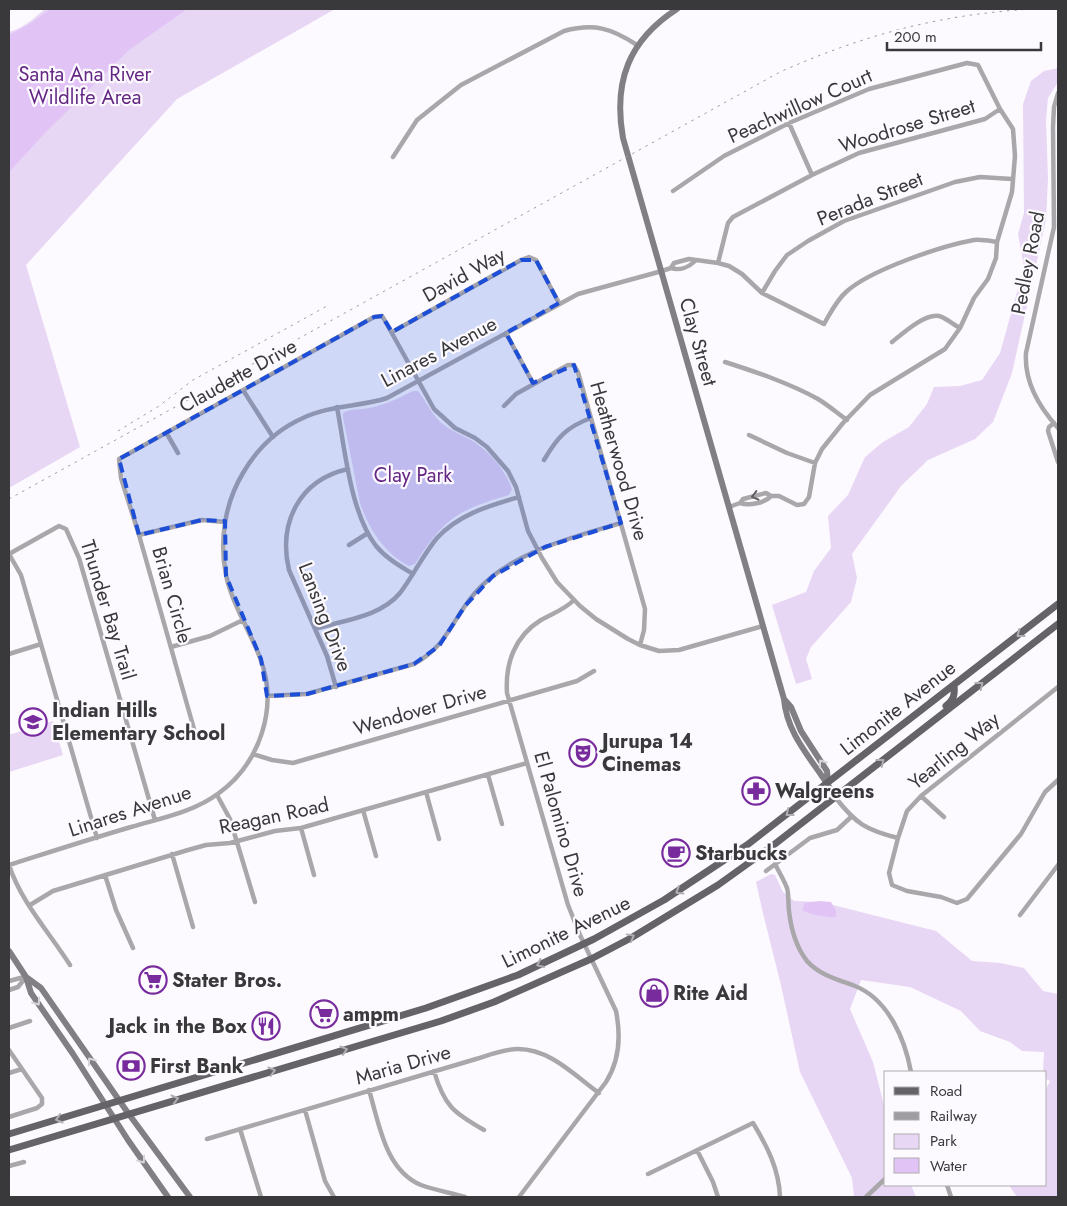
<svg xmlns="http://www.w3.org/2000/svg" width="1067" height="1206" viewBox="0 0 1067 1206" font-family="Jost,sans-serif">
<rect width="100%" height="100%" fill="#fdfaff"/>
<path fill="#e8d6f5" d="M 45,9 L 335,9 L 177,99 L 26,265 L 80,447 L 9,488 L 9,32 C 24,28 34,18 45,9 Z
M 1058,68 L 1058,82 L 1048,98 L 1046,120 L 1048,178 L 1046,220 L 1012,373 L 993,422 L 975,439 L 928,460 L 901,486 L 852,554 L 857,578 L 851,602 L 811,647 L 806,659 L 812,679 L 796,684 L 772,605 L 806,592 L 814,571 L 831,548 L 828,516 L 848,495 L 865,457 L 883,442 L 909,427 L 927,404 L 934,387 L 960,386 L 982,380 L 1000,353 L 1024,267 L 1018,234 L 1024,213 L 1023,104 L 1031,81 L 1044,71 Z
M 413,391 L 418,391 C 427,402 432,416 444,425 C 452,431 462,435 471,440 C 489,451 505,469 512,489 L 509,495 C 458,510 444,518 415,564 L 409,566 C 384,553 369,529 360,503 L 343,417 L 343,413 C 349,408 361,410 369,408 C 385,405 399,398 413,391 Z
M 53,721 L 63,755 L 9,772 L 9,735 Z
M 771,874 L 775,875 L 783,892 L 794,901 L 821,902 L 936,931 L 972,961 L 1000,963 L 1024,968 L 1043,991 L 1058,994 L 1058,1197 L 1017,1197 L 1009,1185 L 1046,1185 L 1046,1089 L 1050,1081 L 1046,1079 L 1046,1072 L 1043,1072 L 1044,1052 L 1022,1051 L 1010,1042 L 980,1031 L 961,1011 L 910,987 L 861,980 L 850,1009 L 873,1062 L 886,1113 L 886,1185 L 911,1185 L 916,1197 L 854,1197 L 852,1178 L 800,1072 L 780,981 L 762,909 L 756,882 Z"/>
<path fill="#e1c4f5" d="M 50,9 L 187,9 L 129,50 L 45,133 L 9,172 L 9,35 L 31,23 Z
M 819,901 L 831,902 L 836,911 L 836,917 C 828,918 808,914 802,910 L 805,903 Z"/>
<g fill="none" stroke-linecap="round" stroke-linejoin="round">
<path stroke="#a9a7aa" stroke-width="4.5" d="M 1058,93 L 1054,107 L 1053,127 L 1054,227 L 1026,353 C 1024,382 1039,407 1058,428
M 789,123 L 812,175
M 393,157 L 417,120 L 461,85 L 564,31 C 594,23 611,28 637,45
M 673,191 L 724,156 L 789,123 L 869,89 L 967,63 L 978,65 L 1000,109 L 1013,129 L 1015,156 L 1012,192 L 997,242 L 996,258 L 988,279 L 974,298 L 960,328 L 945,349 L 870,395 L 843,423 L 822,449 L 815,463 L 809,497 L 804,504 L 797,505 L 779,496 L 771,496 L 766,493 L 743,499 L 740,503 L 729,507
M 718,263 L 728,223 L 733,217 L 812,175 L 859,153 L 985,119 L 1000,109
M 671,268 C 680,271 689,267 695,261
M 762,293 L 775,271 L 787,255 L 808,241 L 844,221 L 955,182 L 980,177 L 1012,179
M 392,332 L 521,260 L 529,257 L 536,260 L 559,303
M 506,333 L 533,383
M 892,342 C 902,334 925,313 939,316 C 946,318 954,325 960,328
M 725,362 C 756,372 789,383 818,399 C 828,405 837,413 847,420
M 243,390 L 273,437
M 504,406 L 516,394 L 568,365 L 574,365 L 578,372 L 645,609 L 644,630 L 640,645
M 337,407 C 345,449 350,512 376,546 C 386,558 400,566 413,574
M 1054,423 L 1049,427 L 1048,431 L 1058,462
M 167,434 L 178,453
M 749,435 L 787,453 L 815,463
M 544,460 C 557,438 566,427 591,418
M 740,503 C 749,506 765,503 771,496
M 139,535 L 202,520 L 224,522
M 349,545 L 368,533
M 9,554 L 59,526 L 66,529 L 79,558 L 155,820
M 9,554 L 21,575 L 97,838
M 315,629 C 344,620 380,617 400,593 C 413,576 423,555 437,538 C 459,514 489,506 519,497
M 171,647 L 210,636 L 243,620
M 9,654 L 41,644
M 336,687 L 327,656 L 289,570 C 278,523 299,480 348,469
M 1058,687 L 921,796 L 907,811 L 898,838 L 889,873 L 892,885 L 907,891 L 941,897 L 957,903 L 967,899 L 1021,834 L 1045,792 L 1058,780
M 267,696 L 307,694 L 414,664 C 448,646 452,619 475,593 C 510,552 572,538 621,523
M 194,729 L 139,535 L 121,478 L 119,459 L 374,317 L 382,316 L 384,319 L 434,409 L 455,428 L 475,438 L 487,447 L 508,471 L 516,487 L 528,531 L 542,558 L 557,582 L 580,606 L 596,619 L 628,639 L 640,645 L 659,651 L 679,650 L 763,626
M 253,754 L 272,760 L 293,763 L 577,681 L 594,671
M 488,775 L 502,824
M 426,792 L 439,839
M 217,795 L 230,819 L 255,902
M 921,796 L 944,817
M 835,797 C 856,824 866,830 898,838
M 363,810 L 376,856
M 301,828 L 314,875
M 172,854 L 193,927
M 775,864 C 779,872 784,880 787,888 C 789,895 788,904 789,911 C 791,929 796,947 807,961 C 819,975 839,980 855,986 C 888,999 905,1039 911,1072
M 9,865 C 50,852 90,839 131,827 C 161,818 194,812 219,793 C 260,763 279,707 260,658 C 250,631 232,604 226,575 C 219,540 225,503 243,473 C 257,449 278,429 303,418 C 330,405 360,407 387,398 L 578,294 L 662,271 L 671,268 L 674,263 L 689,259 L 718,263 L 729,266 L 742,274 L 762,293 L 824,324 C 831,312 836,301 846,292 C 870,270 941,246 974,240 C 981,239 990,241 997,242
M 9,865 C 21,902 49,932 70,965
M 766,871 L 810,838 L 837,830 L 851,817
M 105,875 L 116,910 L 133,948
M 30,905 L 53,891 L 188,850 L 206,845 L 230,843 L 275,831 L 301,828 L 527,763
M 1020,915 L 1058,865
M 9,981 L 24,977
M 9,990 L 18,987 L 26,977
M 9,1028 L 30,1021
M 9,1050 L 42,1098 L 42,1104 L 37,1108 L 9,1117
M 434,1071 C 444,1106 454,1113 484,1130
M 9,1073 L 22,1069
M 369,1090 C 379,1123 385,1170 421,1185 C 435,1190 451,1193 465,1197
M 305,1110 L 325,1181 L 334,1197
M 240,1129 L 261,1197
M 207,1139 L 476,1059 C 489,1055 504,1049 518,1049 C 550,1049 574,1075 599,1093
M 697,1150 L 713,1182 L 718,1197
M 9,1166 L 24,1162
M 648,1174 L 753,1123 C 767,1146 779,1169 780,1197
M 947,1185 L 951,1197
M 519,1197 L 606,1082 C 620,1060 621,1036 616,1011 L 580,935 L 568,905 L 507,693 C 505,663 515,636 541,620 C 553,613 564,610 574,600
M 866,1197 L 886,1178"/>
<path stroke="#817f83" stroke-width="6" d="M 677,9 C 629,40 613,81 623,138 L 763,626 L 784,699 C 787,738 818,765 835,797
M 784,699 L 791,707 L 801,731 L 827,771 L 828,783
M 9,951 L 26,977 L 31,993 L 73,1054 L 128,1140 L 168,1197
M 26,977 L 41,988 L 128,1113 L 190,1197"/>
<path stroke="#656367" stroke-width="7" d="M 946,706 C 954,699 955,695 954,685
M 9,1134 L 426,1008 L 518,975 L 594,939 L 664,900 L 747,845 L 1058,604
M 9,1150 L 441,1021 L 494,1002 L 591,959 L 631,938 L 718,885 L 771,847 L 1058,624"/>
<path stroke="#9f9da1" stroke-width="1" stroke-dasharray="2.5 5" stroke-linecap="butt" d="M 118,431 L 159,406 L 193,380 L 327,306
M 9,499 L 780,72 C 863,35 941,14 1033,9"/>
</g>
<defs><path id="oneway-chevron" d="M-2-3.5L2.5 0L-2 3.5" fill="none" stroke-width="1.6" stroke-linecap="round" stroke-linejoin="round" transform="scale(1.25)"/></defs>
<use stroke="#605f61" href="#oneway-chevron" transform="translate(755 496) rotate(166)"/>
<g stroke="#b1aeb3">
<use href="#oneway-chevron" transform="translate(1020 634) rotate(142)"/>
<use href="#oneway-chevron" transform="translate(980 685) rotate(-38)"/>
<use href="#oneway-chevron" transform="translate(881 762) rotate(-38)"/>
<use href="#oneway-chevron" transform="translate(789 813) rotate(142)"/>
<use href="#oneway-chevron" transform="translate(679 891) rotate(148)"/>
<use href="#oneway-chevron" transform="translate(631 937) rotate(-29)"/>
<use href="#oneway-chevron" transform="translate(540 964) rotate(155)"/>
<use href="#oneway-chevron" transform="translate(344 1050) rotate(-17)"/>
<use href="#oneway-chevron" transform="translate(272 1071) rotate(-16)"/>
<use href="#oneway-chevron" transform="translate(175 1099) rotate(-16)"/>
<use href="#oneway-chevron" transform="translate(59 1119) rotate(163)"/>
</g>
<g stroke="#d8d5da">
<use href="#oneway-chevron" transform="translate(822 763) rotate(-125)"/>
<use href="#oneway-chevron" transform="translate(37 1002) rotate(55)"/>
<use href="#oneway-chevron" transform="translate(91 1061) rotate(-126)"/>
<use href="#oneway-chevron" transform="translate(142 1160) rotate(55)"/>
</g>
<path fill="#1d4ed8" fill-opacity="0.2" stroke="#1d4ed8" stroke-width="4" stroke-dasharray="10 6" stroke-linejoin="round" d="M 521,260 L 536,260 L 559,303 L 506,333 L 533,383 L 574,365 L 621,523 L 545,547 L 493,576 L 465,606 L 439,646 L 414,664 L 307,694 L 267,696 L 261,659 L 226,576 L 225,521 L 202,520 L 139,535 L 119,459 L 374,317 L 382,316 L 392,332 Z"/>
<defs>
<g id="school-ring" transform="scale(1.4375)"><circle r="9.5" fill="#fdfaff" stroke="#772b9d" stroke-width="1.5"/><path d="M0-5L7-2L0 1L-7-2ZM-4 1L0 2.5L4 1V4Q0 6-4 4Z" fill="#772b9d"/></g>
<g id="theatre-ring" transform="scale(1.4375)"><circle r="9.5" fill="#fdfaff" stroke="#772b9d" stroke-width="1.5"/><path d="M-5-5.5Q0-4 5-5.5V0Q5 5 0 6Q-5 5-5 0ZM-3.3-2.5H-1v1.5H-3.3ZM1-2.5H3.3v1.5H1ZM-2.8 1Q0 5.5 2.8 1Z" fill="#772b9d"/></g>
<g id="pharmacy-ring" transform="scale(1.4375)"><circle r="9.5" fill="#fdfaff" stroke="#772b9d" stroke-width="1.5"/><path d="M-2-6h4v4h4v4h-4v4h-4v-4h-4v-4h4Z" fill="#772b9d"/></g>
<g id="cafe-ring" transform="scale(1.4375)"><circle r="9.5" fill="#fdfaff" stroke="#772b9d" stroke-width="1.5"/><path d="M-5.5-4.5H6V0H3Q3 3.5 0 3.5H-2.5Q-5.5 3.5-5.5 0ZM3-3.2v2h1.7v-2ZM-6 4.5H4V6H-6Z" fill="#772b9d"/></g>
<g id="supermarket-ring" transform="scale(1.4375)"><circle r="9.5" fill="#fdfaff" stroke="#772b9d" stroke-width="1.5"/><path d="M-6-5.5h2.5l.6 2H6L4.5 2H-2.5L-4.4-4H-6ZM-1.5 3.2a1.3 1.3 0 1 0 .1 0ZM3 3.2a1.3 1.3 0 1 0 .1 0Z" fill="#772b9d"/></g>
<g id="shop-ring" transform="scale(1.4375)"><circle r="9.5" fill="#fdfaff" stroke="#772b9d" stroke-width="1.5"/><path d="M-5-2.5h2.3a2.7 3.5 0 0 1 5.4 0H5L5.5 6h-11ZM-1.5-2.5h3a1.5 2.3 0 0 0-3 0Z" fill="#772b9d"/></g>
<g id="restaurant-ring" transform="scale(1.4375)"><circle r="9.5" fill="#fdfaff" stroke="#772b9d" stroke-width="1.5"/><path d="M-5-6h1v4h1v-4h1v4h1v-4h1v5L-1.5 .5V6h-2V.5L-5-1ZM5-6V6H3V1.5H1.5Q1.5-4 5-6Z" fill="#772b9d"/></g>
<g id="bank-ring" transform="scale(1.4375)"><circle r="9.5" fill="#fdfaff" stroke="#772b9d" stroke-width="1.5"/><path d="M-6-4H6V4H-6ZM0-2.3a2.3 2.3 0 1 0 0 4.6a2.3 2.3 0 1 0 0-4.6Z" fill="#772b9d"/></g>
</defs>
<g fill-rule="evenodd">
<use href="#school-ring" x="33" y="722"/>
<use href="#theatre-ring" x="583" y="753"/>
<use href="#pharmacy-ring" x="756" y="791"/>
<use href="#cafe-ring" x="676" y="853"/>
<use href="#supermarket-ring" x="153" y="980"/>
<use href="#shop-ring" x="654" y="993"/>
<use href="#supermarket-ring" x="324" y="1014"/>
<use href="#restaurant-ring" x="266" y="1026"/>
<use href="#bank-ring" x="131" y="1066"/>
</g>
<g text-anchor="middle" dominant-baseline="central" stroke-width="4.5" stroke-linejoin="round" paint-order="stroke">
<g font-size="20" fill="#632783" stroke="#fdfaff">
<text x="85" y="74">Santa Ana River<tspan x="85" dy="23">Wildlife Area</tspan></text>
<text x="413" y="475">Clay Park</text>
</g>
<g font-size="20" fill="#39383a" stroke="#fdfaff">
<text transform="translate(800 106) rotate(-24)">Peachwillow Court</text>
<text transform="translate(907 126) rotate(-17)">Woodrose Street</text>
<text transform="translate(870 199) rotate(-22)">Perada Street</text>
<text transform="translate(1028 263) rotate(-79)">Pedley Road</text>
<text transform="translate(464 275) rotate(-29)">David Way</text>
<text transform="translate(698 342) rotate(74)">Clay Street</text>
<text transform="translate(439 352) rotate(-28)">Linares Avenue</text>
<text transform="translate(238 376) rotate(-29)">Claudette Drive</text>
<text transform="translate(619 461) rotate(74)">Heatherwood Drive</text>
<text transform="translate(172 595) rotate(74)">Brian Circle</text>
<text transform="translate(108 610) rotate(73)">Thunder Bay Trail</text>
<text transform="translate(325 617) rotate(69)">Lansing Drive</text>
<text transform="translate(898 708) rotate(-38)">Limonite Avenue</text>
<text transform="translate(420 710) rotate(-16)">Wendover Drive</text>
<text transform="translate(954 751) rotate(-39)">Yearling Way</text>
<text transform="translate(130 811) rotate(-18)">Linares Avenue</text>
<text transform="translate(274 816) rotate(-12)">Reagan Road</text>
<text transform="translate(561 824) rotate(74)">El Palomino Drive</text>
<text transform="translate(566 932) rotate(-26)">Limonite Avenue</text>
<text transform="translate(403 1065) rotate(-16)">Maria Drive</text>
</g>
<g font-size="20" font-weight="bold" fill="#39383a" stroke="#fdfaff" text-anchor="start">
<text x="52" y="710">Indian Hills<tspan x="52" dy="23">Elementary School</tspan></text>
<text x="602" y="741">Jurupa 14<tspan x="602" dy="23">Cinemas</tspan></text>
<text x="775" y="791">Walgreens</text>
<text x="695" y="853">Starbucks</text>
<text x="172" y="980">Stater Bros.</text>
<text x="673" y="993">Rite Aid</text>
<text x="343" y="1014">ampm</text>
<text x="247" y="1026" text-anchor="end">Jack in the Box</text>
<text x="150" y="1066">First Bank</text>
</g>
</g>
<rect width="1067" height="1206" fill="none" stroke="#39383a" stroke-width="20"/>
<rect x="884" y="1071" width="162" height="115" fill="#fdfaff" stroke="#afacb0"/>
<rect x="894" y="1087" width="25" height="8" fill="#656367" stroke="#afacb0"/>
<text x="930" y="1096" font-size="15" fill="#39383a">Road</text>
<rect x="894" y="1112" width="25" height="8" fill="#9f9da1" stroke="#afacb0"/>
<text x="930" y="1121" font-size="15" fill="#39383a">Railway</text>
<rect x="894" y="1134" width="25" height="15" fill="#e8d6f5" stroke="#afacb0"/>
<text x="930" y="1146" font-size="15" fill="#39383a">Park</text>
<rect x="894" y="1158" width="25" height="15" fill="#e1c4f5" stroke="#afacb0"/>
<text x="930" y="1171" font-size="15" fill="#39383a">Water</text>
<path d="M887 42v8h154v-8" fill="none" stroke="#39383a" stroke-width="2.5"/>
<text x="894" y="42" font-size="15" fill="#39383a" stroke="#fdfaff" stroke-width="4" paint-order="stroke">200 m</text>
</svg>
